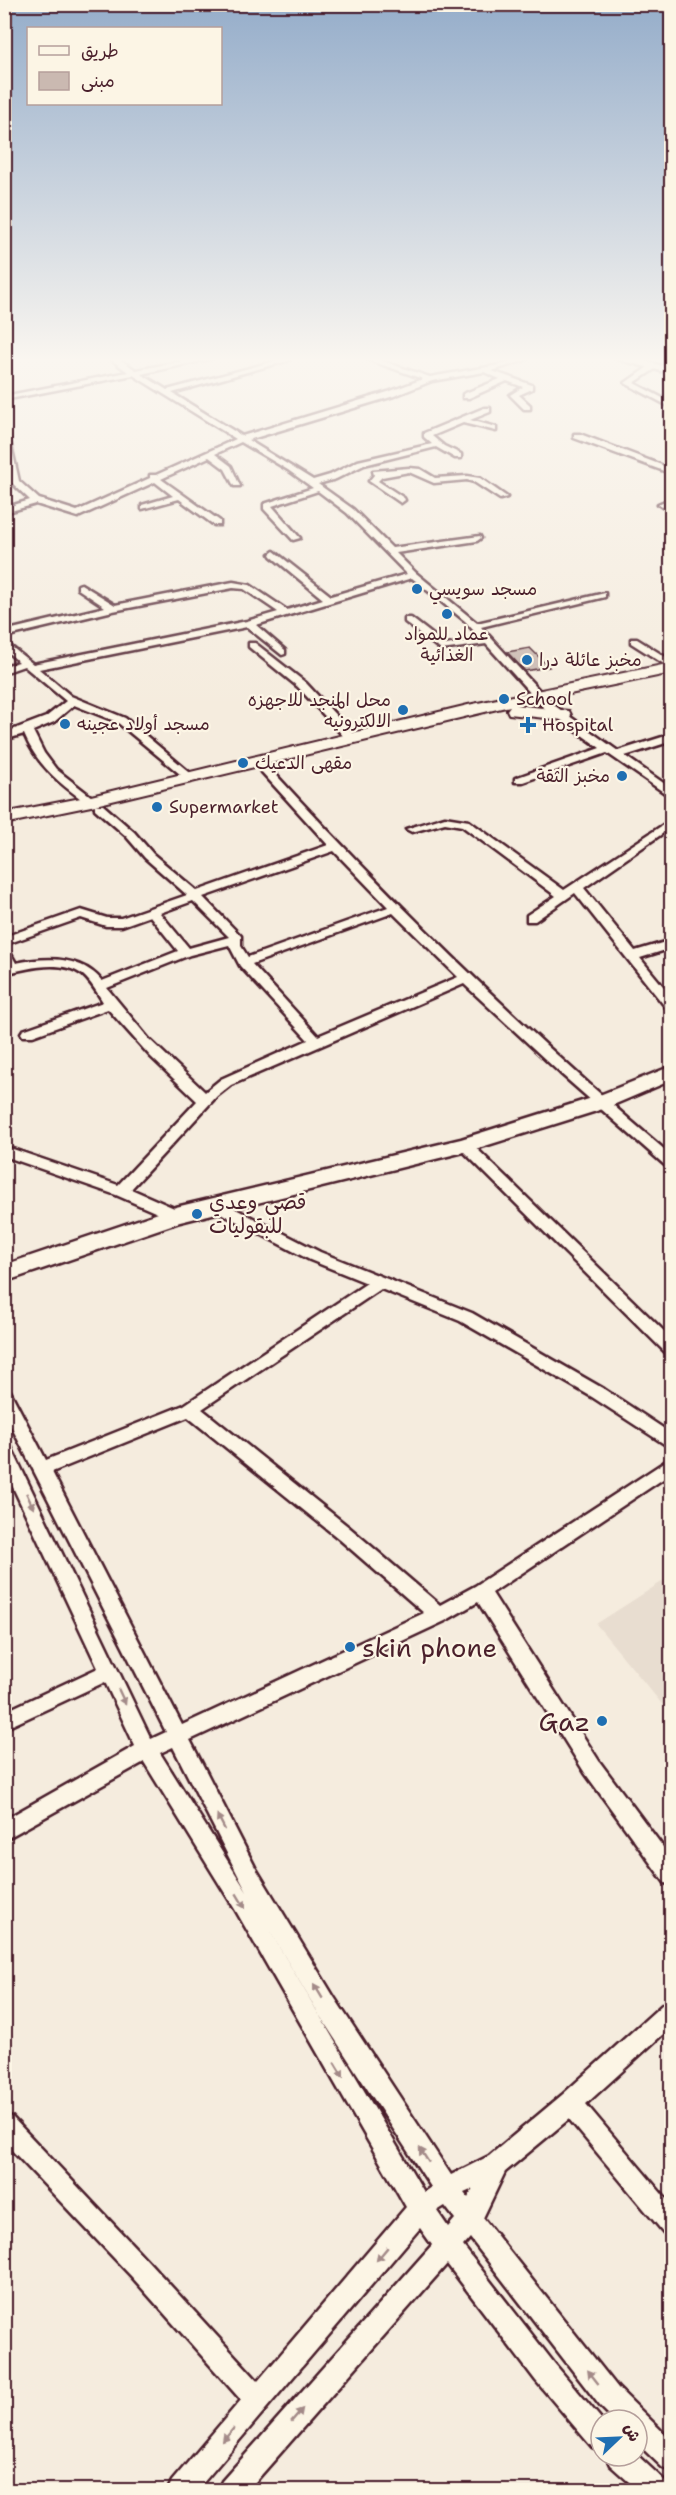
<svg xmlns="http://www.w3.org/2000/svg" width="676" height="2495" viewBox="0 0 676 2495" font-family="'Shantell Sans','Playpen Sans Arabic',sans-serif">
<rect width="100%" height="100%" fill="#f5ecde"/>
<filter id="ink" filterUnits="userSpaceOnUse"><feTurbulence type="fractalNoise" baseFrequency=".0167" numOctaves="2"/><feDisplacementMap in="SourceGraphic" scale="12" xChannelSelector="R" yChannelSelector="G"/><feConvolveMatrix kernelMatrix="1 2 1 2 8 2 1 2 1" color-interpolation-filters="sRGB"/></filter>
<g filter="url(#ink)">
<path fill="#e8ddd0" d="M 671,1576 L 671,1715 L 596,1624 Z"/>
<path fill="#cab9b1" stroke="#4a1f2b" stroke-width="1.5" d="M 530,648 L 549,667 L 525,671 L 507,652 Z"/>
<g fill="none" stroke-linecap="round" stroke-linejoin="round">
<g stroke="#4a1f2b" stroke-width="5">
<path id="street" d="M 108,357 L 116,357 L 136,370 L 205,357 L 219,357 L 141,374 L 167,390 L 290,357 L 290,360 L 172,393 L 242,436 L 388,392 L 423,379 L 360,357 L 370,357 L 430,377 L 499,365 L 524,357 L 534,357 L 492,371 L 532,385 L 532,389 L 519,395 L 530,405 L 530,409 L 524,409 L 510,395 L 523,387 L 507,381 L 469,398 L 463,398 L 463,394 L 500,379 L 484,372 L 432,381 L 394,396 L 248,440 L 313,480 L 330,475 L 358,461 L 432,444 L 424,437 L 424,433 L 484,408 L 490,408 L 490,412 L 470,420 L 496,427 L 496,431 L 463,423 L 432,436 L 444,446 L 461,454 L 461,458 L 455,458 L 436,447 L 364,465 L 336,479 L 318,484 L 353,509 L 392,548 L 480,536 L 481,538 L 477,541 L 396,553 L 416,573 L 477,623 L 605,593 L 605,597 L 481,627 L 551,703 L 618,751 L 672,734 L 672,741 L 625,756 L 672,789 L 672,798 L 607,753 L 523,782 L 515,782 L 515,778 L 600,748 L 543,707 L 486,644 L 441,650 L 405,622 L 405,618 L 411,618 L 446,645 L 481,639 L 465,621 L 412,578 L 256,625 L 285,650 L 285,654 L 282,655 L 247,627 L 39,669 L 71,696 L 125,718 L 195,777 L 186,779 L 117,722 L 74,705 L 54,722 L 33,731 L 44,753 L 56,769 L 97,801 L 91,804 L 87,803 C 60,784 37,765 24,734 L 4,740 L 4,733 L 46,717 L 66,701 L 24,666 L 4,673 L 4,666 L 19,662 L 4,649 L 4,641 L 33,664 L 247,621 L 278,612 L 244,589 L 233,588 L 113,611 L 4,637 L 4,631 L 105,607 L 78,589 L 78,585 L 81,584 L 115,605 L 233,582 L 250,585 L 287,610 L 323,599 L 271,556 L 270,554 L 274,551 L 331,596 L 407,574 L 347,513 L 318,491 L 272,506 L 300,538 L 293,540 L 264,509 L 264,504 L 313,488 L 288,470 L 241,442 L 215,454 L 231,466 L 240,486 L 234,486 L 225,469 L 209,457 L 161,479 L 220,521 L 220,525 L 214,525 L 179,499 L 142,509 L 142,505 L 173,496 L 155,482 L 78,517 L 36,504 L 4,513 L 4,508 L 30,500 L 11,482 L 4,452 L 4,429 L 8,431 L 19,481 L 39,499 L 77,511 L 150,478 L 150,475 L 156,475 L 236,439 L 133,375 L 4,400 L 4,396 L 128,372 Z
M 651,365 L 658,367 L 634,383 L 672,403 L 672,408 L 625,383 Z
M 574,434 L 580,434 L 672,469 L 672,474 L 574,438 Z
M 409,468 L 420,469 L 435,478 L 467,476 L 480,478 L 507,497 L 500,499 L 474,482 L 467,480 L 434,483 L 409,472 L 382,477 L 378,481 L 404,498 L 405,500 L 401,503 L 369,481 L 374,475 L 373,471 Z
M 672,498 L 672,503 L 662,507 L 658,504 Z
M 631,639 L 637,639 L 672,661 L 672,669 L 631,643 Z
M 249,643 L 255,643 L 306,683 L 355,736 L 355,740 L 347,740 L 298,687 L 249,647 Z
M 263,764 L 267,765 C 394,904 528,1034 672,1156 L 672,1169 L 667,1167 L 560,1073 L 464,984 L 231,1085 L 217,1096 L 131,1189 L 181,1211 L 183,1215 L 181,1219 L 171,1219 L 116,1195 L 4,1156 L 4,1146 L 118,1185 L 197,1101 L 151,1057 L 108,1009 L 33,1036 L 23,1036 L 21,1033 L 23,1030 L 103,1002 C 97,992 91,982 83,975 C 62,959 28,968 4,974 L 4,948 L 8,949 L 16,963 C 45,957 81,955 102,981 L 178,951 L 150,916 L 122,926 L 106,926 L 81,918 L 4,945 L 4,937 L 81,910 L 107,918 L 121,918 L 187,895 L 145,858 L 126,836 L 95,809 L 95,805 L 103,805 L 134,832 L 153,854 L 197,891 L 328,845 L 259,769 L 258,767 ZM 334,851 L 388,907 L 248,957 L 241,946 L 241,936 L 203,897 ZM 193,901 L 229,937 L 189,948 L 160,913 ZM 393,913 L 458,977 L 318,1036 L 252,964 ZM 229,945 L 240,966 L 308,1040 L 221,1079 L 205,1092 L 149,1039 L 107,988 L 190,955 Z
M 445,817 L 469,821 L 564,890 L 672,819 L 672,827 L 584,888 L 635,951 L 672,940 L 672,948 L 640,958 L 672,997 L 672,1010 L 667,1009 L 575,893 L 535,921 L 527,921 L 527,915 L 556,896 L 462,826 L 445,823 L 412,832 L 406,829 Z
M 465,1140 L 470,1142 L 672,1339 L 672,1355 L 666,1353 L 460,1148 L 458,1145 L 460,1142 Z
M 216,1199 L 320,1252 L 472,1313 L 604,1389 L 672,1434 L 672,1449 L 592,1397 L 460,1321 L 381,1289 L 202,1409 L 350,1528 L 440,1605 L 475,1586 L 672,1457 L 672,1473 L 492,1593 L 599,1761 L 672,1859 L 672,1886 L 665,1883 L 585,1773 L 478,1602 L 445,1621 L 190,1740 L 255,1867 L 334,1997 L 451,2175 L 489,2156 L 562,2095 L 664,2003 L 672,2000 L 672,2026 L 586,2104 L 672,2206 L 672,2237 L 664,2233 L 569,2119 L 505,2172 L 483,2218 L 618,2388 L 672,2441 L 672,2472 L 663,2468 L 637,2443 L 637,2420 L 614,2420 L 600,2406 L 470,2238 L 463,2246 L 554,2363 L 602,2420 L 601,2451 L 592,2447 L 536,2381 L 447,2264 L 248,2490 L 218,2490 L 222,2481 L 432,2245 L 420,2228 L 197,2490 L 168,2490 L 172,2481 L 241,2400 L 132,2277 L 4,2142 L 4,2114 L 12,2117 L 148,2261 L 258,2381 L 406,2207 L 236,1911 L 144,1762 L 4,1840 L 4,1820 L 135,1746 L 105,1682 L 4,1729 L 4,1712 L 98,1668 L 4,1468 L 4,1443 L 10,1444 L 12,1449 L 151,1739 L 166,1732 L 4,1412 L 4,1389 L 10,1391 L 46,1460 L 184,1405 L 367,1283 L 310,1260 L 211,1208 L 209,1204 L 211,1200 ZM 188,1417 L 338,1538 L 424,1613 L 182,1725 L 52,1472 ZM 173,1747 L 241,1881 L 247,1892 L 160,1753 ZM 259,1913 L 318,2013 L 431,2187 L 424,2192 ZM 473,2189 L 468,2198 L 464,2193 ZM 445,2206 L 455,2219 L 448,2227 L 437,2211 Z
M 637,2455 L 665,2481 L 669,2490 L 638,2490 L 610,2465 L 606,2456 Z"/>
</g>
<g stroke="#4a1f2b" stroke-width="5">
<path id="secondary" d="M 610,357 L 627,357 L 672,368 L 672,374 Z
M 672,1066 L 672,1080 L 606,1108 L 472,1150 L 180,1222 L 4,1282 L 4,1265 L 176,1207 L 461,1139 L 592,1098 Z"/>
</g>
<g stroke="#4a1f2b" stroke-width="4">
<path id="primary" d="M 672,663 L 672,673 L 516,705 L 569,711 L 571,715 L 569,719 L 563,720 L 509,714 L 507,710 L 510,706 L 91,806 L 4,824 L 4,813 L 91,796 L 468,705 Z"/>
</g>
<use href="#street" fill="#fcf5e5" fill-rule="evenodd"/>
<use href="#secondary" fill="#fcf5e5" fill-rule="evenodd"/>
<use href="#primary" fill="#fcf5e5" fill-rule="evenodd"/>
</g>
<defs><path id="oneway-solid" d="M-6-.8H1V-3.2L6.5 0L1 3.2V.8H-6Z" transform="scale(1.5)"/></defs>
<g fill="#a38a88">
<use href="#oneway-solid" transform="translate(30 1501) rotate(65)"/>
<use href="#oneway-solid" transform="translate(122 1697) rotate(65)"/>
<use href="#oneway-solid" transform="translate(221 1822) rotate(-117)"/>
<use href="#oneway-solid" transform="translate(241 1901) rotate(59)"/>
<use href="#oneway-solid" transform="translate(318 1991) rotate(-121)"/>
<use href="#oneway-solid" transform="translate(339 2070) rotate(59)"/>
<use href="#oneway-solid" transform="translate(424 2155) rotate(-123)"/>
<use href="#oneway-solid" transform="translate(382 2254) rotate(130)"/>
<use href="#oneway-solid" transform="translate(593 2377) rotate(-128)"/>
<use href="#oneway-solid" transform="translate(297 2415) rotate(-49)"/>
<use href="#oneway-solid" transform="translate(228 2435) rotate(130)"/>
</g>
</g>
<linearGradient id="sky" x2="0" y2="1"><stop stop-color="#95adca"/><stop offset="0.51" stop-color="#faf6f0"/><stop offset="1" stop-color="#faf6f0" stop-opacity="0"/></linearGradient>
<rect width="676" height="706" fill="url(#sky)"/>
<g fill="#1f6fb2" stroke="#fcf5e5" stroke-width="2">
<circle cx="417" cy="589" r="6"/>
<circle cx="447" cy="614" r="6"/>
<circle cx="527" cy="660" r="6"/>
<circle cx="504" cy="699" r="6"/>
<circle cx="403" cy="710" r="6"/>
<circle cx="65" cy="724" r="6"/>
<path d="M525 716h6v6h6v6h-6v6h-6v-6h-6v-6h6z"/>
<circle cx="243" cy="763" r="6"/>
<circle cx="622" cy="776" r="6"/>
<circle cx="157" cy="807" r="6"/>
<circle cx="197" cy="1214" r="6"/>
<circle cx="350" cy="1647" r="6"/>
<circle cx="602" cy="1721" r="6"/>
</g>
<g text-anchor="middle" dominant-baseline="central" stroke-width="4.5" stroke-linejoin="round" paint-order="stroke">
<g font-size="18" fill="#4a1f2b" stroke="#fcf5e5" text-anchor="start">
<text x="429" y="589">مسجد سويسي</text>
<text x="447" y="634" text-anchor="middle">عماد للمواد<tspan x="447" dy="21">الغذائية</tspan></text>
<text x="539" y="660">مخبز عائلة درا</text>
<text x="516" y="699">School</text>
<text x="391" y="700" text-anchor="end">محل المنجد للاجهزه<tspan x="391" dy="21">الالكترونيه</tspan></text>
<text x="77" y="724">مسجد أولاد عجينه</text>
<text x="542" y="725">Hospital</text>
<text x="255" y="763">مقهى الدعيك</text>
<text x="610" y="776" text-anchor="end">مخبز الثقة</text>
<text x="169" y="807">Supermarket</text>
</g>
<g font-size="21" fill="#4a1f2b" stroke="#fcf5e5" text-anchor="start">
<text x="209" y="1202">قصي وعدي<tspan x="209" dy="24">للبقوليات</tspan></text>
</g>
<g font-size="26" fill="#4a1f2b" stroke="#fcf5e5" text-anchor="start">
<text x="362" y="1647">skin phone</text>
<text x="590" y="1721" text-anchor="end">Gaz</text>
</g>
</g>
<rect width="676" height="2495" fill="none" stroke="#fcf5e5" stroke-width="24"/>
<rect x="12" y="12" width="652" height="2471" fill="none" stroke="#4a1f2b" stroke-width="2" filter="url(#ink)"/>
<rect x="27" y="27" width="195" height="78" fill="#fcf5e5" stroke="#b59f9b" stroke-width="1.5"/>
<rect x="39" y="46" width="30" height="9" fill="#fcf5e5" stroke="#b59f9b" stroke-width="1.5"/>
<text x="81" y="57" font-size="18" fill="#4a1f2b">طريق</text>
<rect x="39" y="72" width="30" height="18" fill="#cab9b1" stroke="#b59f9b" stroke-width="1.5"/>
<text x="81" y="87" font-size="18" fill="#4a1f2b">مبنى</text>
<g transform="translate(619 2438) rotate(67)"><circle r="28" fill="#fcf5e5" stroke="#b59f9b" stroke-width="1.5"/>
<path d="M0-4.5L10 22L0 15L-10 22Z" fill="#1f6fb2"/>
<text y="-9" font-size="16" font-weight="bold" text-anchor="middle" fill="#4a1f2b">ش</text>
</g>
</svg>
